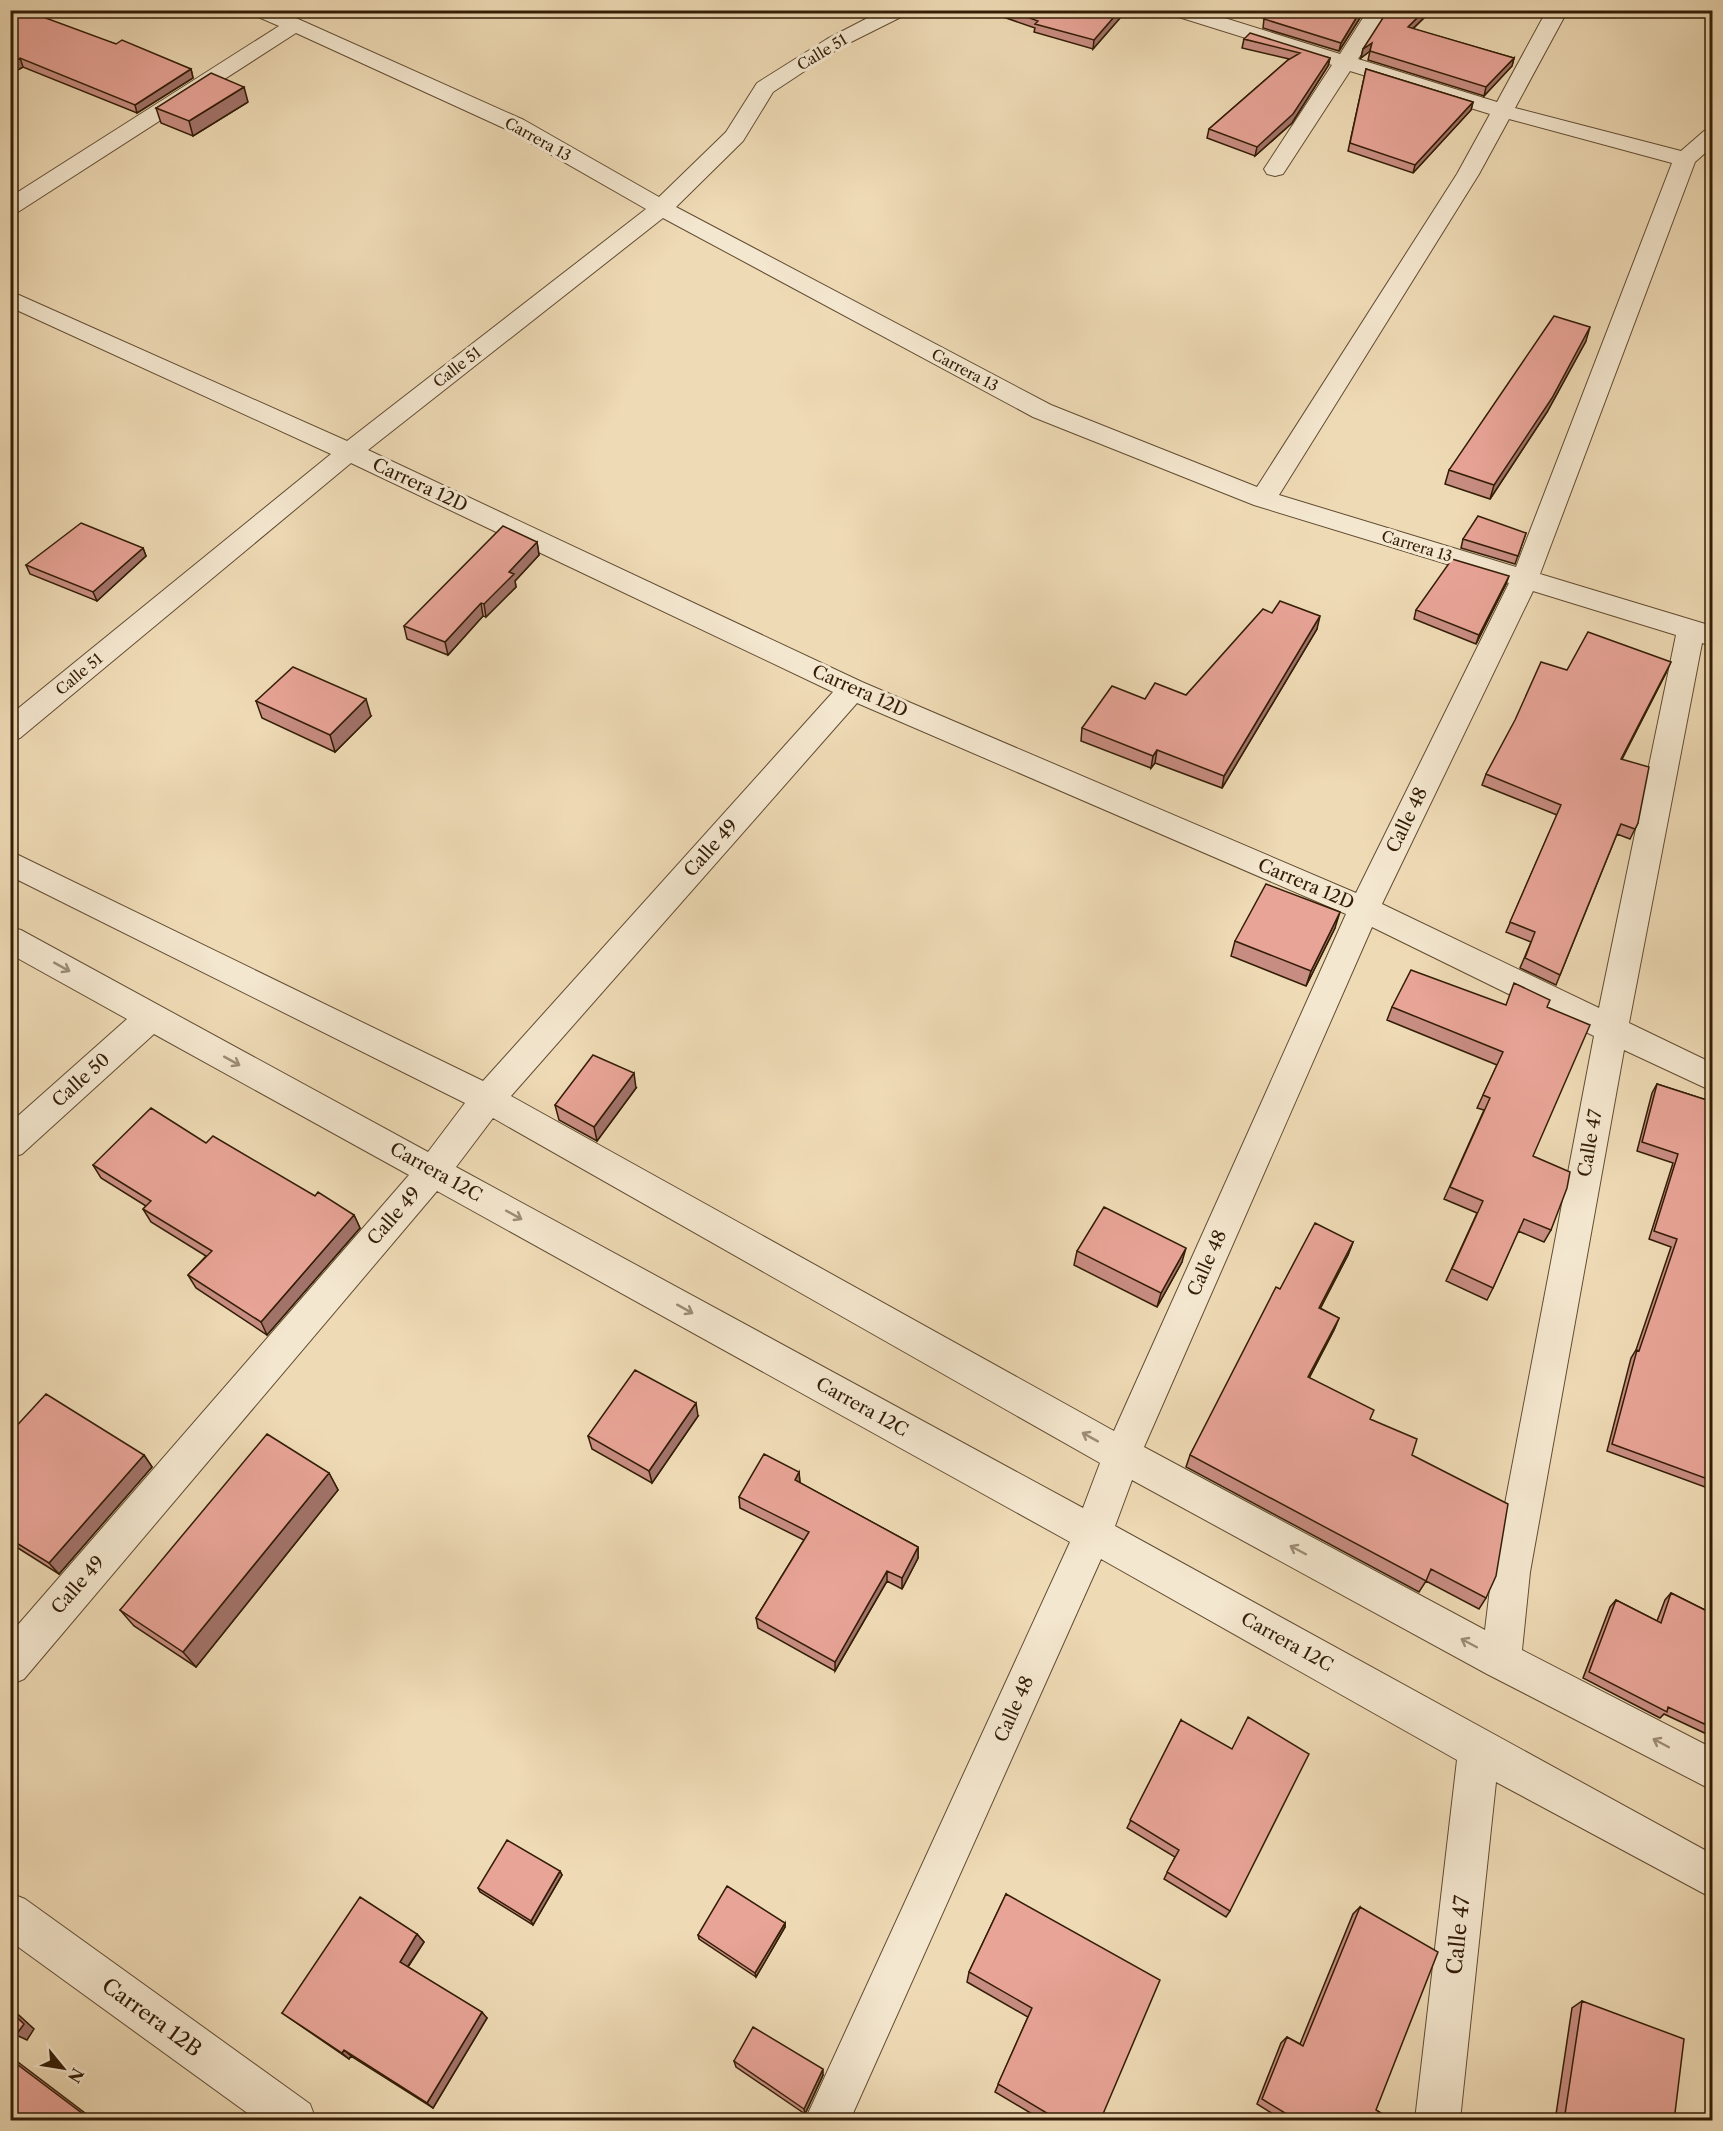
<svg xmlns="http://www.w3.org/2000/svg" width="1723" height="2131" viewBox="0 0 1723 2131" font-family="'Libre Caslon Text',serif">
<rect width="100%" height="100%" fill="#eedab5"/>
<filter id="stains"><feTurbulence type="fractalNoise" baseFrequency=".00333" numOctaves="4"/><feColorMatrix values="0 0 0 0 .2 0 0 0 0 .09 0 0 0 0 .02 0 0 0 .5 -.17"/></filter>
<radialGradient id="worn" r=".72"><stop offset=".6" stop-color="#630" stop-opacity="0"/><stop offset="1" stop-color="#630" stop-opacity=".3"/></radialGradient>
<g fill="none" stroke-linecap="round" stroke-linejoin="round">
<g stroke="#624c32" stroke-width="2">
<path id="street" d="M 248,10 L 278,10 L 524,120 L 659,197 L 726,132 L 757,83 L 827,39 L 883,10 L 910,10 L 907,14 L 841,47 L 773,92 L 743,141 L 676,207 L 1051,405 L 1257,487 L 1457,174 L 1490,114 L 1350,71 L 1283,174 L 1275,176 L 1267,174 L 1264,169 L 1332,65 L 1169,14 L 1166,10 L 1199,10 L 1340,54 L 1368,10 L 1389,10 L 1358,59 L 1497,102 L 1547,10 L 1568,10 L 1515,108 L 1681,151 L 1704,131 L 1712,129 L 1712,147 L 1695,162 L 1540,574 L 1712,626 L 1712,646 L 1702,643 L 1629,1023 L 1712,1063 L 1712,1091 L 1624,1050 L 1530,1572 L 1522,1650 L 1712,1748 L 1712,1790 L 1487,1674 L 1132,1480 L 1115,1526 L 1712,1854 L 1712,1898 L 1496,1782 L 1460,2120 L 1415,2120 L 1457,1760 L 1101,1559 L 850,2120 L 805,2120 L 1070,1542 L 437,1191 L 24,1679 L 10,1685 L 10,1634 L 409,1175 L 154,1034 L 22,1154 L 10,1158 L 10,1123 L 127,1019 L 10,954 L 10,927 L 21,930 L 428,1152 L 465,1103 L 10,876 L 10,851 L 483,1081 L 833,692 L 351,463 L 20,738 L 10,741 L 10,715 L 331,454 L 10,307 L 10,291 L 347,441 L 646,209 L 508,130 L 296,33 L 18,212 L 10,214 L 10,197 L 279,26 L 251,14 ZM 1509,119 L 1672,163 L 1516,567 L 1279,495 L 1479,174 ZM 663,218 L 1033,417 L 1254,505 L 1509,583 L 1356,893 L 862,682 L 368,450 ZM 1533,591 L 1676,635 L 1599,1008 L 1382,904 ZM 857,703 L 1346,914 L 1114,1431 L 511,1096 ZM 1372,927 L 1594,1036 L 1492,1572 L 1485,1630 L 1144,1447 ZM 493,1118 L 1100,1463 L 1083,1508 L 456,1167 Z
M 10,1893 L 25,1899 L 310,2104 L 316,2120 L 257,2120 L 10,1941 Z"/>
</g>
<use href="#street" fill="#f4e7cf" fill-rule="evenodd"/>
</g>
<path fill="#c88d82" stroke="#331d06" stroke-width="1.5" d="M 983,10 L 1127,10 L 1093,49 L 1034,32 L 1035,28 Z
M 1365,10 L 1339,51 L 1263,28 L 1264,19 Z
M 1432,10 L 1413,29 L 1514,58 L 1512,66 L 1484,96 L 1368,60 L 1370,51 L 1361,58 L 1363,49 Z
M 10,11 L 116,44 L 191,69 L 193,78 L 137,113 L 23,67 L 16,71 L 10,68 Z
M 1244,39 L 1330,58 L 1328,66 L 1292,123 L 1255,156 L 1207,138 L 1209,129 L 1289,59 L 1242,48 Z
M 1366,69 L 1473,102 L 1471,110 L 1413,173 L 1348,151 Z
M 248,102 L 193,136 L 161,123 L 156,108 Z
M 1586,341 L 1547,412 L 1490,499 L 1445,484 L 1449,470 Z
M 1526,533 L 1515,564 L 1461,548 L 1463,539 Z
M 537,542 L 539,555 L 515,581 L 516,587 L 486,617 L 483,616 L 448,655 L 407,639 L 404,626 Z
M 143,548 L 146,556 L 97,601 L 30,574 L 26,565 Z
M 1506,584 L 1476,644 L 1414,619 L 1416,610 Z
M 1272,613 L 1317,629 L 1222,788 L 1155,763 L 1151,768 L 1081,741 L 1082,728 L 1145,699 L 1186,695 Z
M 1567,670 L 1666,673 L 1622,759 L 1638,823 L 1630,839 L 1617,834 L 1556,985 L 1520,968 L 1531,942 L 1506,932 L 1557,815 L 1482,785 L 1486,774 Z
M 256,701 L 371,716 L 335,752 L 262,718 Z
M 1335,928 L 1306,986 L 1231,956 L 1235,941 Z
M 1505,1005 L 1547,1007 L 1533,1156 L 1551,1230 L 1544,1242 L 1518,1231 L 1493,1288 L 1487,1300 L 1446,1281 L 1477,1213 L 1444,1199 L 1484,1110 L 1477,1108 L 1497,1065 L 1387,1020 L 1392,1007 Z
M 1657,1084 L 1713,1102 L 1713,1490 L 1607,1451 L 1631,1358 L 1636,1350 L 1671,1247 L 1649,1239 L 1673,1163 L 1637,1151 L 1652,1093 Z
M 636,1088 L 597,1141 L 559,1120 L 555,1105 Z
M 206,1143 L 315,1196 L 354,1215 L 360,1228 L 267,1335 L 196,1288 L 188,1275 L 206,1256 L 151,1222 L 143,1209 L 146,1206 L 101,1178 L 93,1165 Z
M 1353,1242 L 1348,1255 L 1320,1308 L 1339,1318 L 1334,1330 L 1309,1378 L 1370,1419 L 1412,1455 L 1486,1598 L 1479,1609 L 1426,1581 L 1419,1592 L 1186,1467 L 1190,1455 L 1280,1289 Z
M 1077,1251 L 1182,1262 L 1157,1307 L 1074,1265 Z
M 698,1416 L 652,1483 L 592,1449 L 588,1436 Z
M 10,1433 L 144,1455 L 152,1467 L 59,1574 L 10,1543 Z
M 799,1472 L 800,1483 L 918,1547 L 918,1558 L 902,1589 L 887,1581 L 835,1671 L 758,1628 L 756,1618 L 804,1540 L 740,1508 L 739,1497 Z
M 329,1473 L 338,1490 L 196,1667 L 134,1626 L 120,1610 Z
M 1671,1593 L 1713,1614 L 1713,1737 L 1664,1714 L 1660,1718 L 1583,1678 L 1610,1607 L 1616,1600 L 1657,1621 L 1665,1600 Z
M 1181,1720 L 1230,1911 L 1226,1917 L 1164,1879 L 1175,1857 L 1127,1828 Z
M 560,1871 L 562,1875 L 533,1925 L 480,1892 L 478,1888 Z
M 1006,1894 L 1100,2121 L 1044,2121 L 995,2092 L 1028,2017 L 967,1982 L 969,1972 Z
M 1360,1907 L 1376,2110 L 1393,2121 L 1284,2121 L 1257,2104 L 1281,2043 L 1287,2037 L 1300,2044 L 1353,1914 Z
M 785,1923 L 785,1927 L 756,1977 L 699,1939 L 698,1935 Z
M 417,1934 L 424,1942 L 408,1967 L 487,2018 L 433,2108 L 351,2056 L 349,2059 L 282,2013 Z
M 1582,2001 L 1674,2121 L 1555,2121 L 1572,2008 Z
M 734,2061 L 823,2075 L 805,2114 L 736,2067 Z"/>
<path fill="#a2736a" stroke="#331d06" stroke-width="1.5" d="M 1120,10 L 1127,10 L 1093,49 L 1094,40 Z
M 1361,10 L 1365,10 L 1339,51 L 1341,43 Z
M 1425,10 L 1432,10 L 1406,35 L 1408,27 Z
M 1372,43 L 1370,51 L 1361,58 L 1363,49 Z
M 20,58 L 23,67 L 16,71 L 14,62 Z
M 1330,58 L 1328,66 L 1292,123 L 1255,156 L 1257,147 Z
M 1514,58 L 1512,66 L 1484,96 L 1486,87 Z
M 191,69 L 193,78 L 137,113 L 135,105 Z
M 244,87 L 248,102 L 193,136 L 189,121 Z
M 1473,102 L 1471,110 L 1413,173 L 1415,165 Z
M 1590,327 L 1586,341 L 1547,412 L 1490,499 L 1494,485 Z
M 537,542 L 539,555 L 515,581 L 516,587 L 486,617 L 484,604 L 509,572 Z
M 143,548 L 146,556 L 97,601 L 93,592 Z
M 1509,576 L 1506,584 L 1476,644 L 1479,635 Z
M 481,603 L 483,616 L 448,655 L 445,642 Z
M 1320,616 L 1317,629 L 1222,788 L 1224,776 Z
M 1671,662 L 1666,673 L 1617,769 L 1621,759 Z
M 366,699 L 371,716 L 335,752 L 330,735 Z
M 1157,750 L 1155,763 L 1151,768 L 1153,756 Z
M 1340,912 L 1335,928 L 1306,986 L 1311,971 Z
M 634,1073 L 636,1088 L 597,1141 L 594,1127 Z
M 354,1215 L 360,1228 L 267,1335 L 261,1322 Z
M 1353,1242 L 1348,1255 L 1314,1321 L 1319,1308 Z
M 1186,1248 L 1182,1262 L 1157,1307 L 1161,1293 Z
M 1339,1318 L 1334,1330 L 1303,1390 L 1308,1377 Z
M 696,1403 L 698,1416 L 652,1483 L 649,1471 Z
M 144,1455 L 152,1467 L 59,1574 L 49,1563 Z
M 799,1472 L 800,1483 L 795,1480 Z
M 329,1473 L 338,1490 L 196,1667 L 183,1652 Z
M 918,1547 L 918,1558 L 902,1589 L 902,1578 Z
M 887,1571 L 887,1581 L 835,1671 L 835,1662 Z
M 560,1871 L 562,1875 L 533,1925 L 531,1921 Z
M 785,1923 L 785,1927 L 756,1977 L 755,1973 Z
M 417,1934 L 424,1942 L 406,1969 L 400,1962 Z
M 10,2007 L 34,2029 L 27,2040 L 16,2035 L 10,2011 Z
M 482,2012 L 487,2018 L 433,2108 L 427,2103 Z
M 344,2050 L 351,2056 L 349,2059 L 342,2053 Z
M 10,2056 L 93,2119 L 91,2121 L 79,2121 L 10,2059 Z
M 823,2069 L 823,2075 L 805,2114 L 804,2109 Z"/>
<path fill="#e8a497" stroke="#331d06" stroke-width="1.5" d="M 24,10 L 116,44 L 122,40 L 191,69 L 135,105 L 20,58 L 14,62 L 10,61 L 10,11 Z
M 1008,10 L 1120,10 L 1094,40 L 1035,24 L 1038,21 Z
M 1273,10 L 1361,10 L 1341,43 L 1264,19 Z
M 1388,10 L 1425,10 L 1408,27 L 1514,58 L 1486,87 L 1370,51 L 1372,43 L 1363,49 Z
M 1250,33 L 1330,58 L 1293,114 L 1257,147 L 1209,129 L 1288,60 L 1300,53 L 1244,39 Z
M 1366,69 L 1473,102 L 1415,165 L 1350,143 Z
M 211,73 L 244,87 L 189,121 L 156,108 Z
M 1554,316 L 1590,327 L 1552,398 L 1494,485 L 1449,470 Z
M 1478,516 L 1526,533 L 1518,556 L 1463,539 Z
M 81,523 L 143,548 L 93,592 L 26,565 Z
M 503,526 L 537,542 L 509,572 L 514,574 L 484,604 L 481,603 L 445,642 L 404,626 Z
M 1452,559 L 1509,576 L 1479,635 L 1416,610 Z
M 1280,601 L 1320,616 L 1224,776 L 1157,750 L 1153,756 L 1082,728 L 1112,686 L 1145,699 L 1155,683 L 1186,695 L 1263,609 L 1272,613 Z
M 1588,632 L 1671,662 L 1621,759 L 1649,767 L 1638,823 L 1635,829 L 1621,824 L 1560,975 L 1525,958 L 1535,932 L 1510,922 L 1561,805 L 1486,774 L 1515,720 L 1541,662 L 1567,670 Z
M 293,667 L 366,699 L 330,735 L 256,701 Z
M 1266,884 L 1340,912 L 1311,971 L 1235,941 Z
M 1411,970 L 1506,1005 L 1514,983 L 1550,1000 L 1547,1007 L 1590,1025 L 1533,1156 L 1570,1172 L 1567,1188 L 1551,1230 L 1524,1219 L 1493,1288 L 1452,1269 L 1483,1201 L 1450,1187 L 1490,1098 L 1483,1095 L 1503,1052 L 1392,1007 Z
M 593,1055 L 634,1073 L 594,1127 L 555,1105 Z
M 1657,1084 L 1713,1102 L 1713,1481 L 1612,1444 L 1637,1350 L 1639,1351 L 1677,1239 L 1654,1231 L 1678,1154 L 1642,1142 Z
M 151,1108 L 206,1143 L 213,1136 L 315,1196 L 318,1192 L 354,1215 L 261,1322 L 188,1275 L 212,1251 L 143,1209 L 151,1201 L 93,1165 Z
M 1104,1207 L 1186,1248 L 1161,1293 L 1077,1251 Z
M 1315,1223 L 1353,1242 L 1319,1308 L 1339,1318 L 1308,1377 L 1374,1410 L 1370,1419 L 1417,1439 L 1412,1455 L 1508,1504 L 1496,1576 L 1486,1598 L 1431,1569 L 1426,1581 L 1190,1455 L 1276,1287 L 1280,1289 Z
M 635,1370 L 696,1403 L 649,1471 L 588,1436 Z
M 46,1394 L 144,1455 L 49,1563 L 10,1539 L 10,1433 Z
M 267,1434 L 329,1473 L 183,1652 L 120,1610 Z
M 764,1454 L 799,1472 L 795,1480 L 918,1547 L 902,1578 L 887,1571 L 835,1662 L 756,1618 L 809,1532 L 739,1497 Z
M 1671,1593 L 1713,1614 L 1713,1728 L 1668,1707 L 1667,1712 L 1589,1672 L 1616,1600 L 1661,1623 Z
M 1248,1717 L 1309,1754 L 1230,1911 L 1167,1872 L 1179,1850 L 1130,1820 L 1181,1720 L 1232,1749 Z
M 507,1840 L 560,1871 L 531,1921 L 478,1888 Z
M 727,1886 L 785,1923 L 755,1973 L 698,1935 Z
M 1006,1894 L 1160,1980 L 1100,2121 L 1060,2121 L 998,2084 L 1032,2008 L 969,1972 Z
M 360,1897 L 417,1934 L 400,1962 L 482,2012 L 427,2103 L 344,2050 L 342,2053 L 282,2013 Z
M 1360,1907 L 1438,1952 L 1376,2110 L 1393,2121 L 1294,2121 L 1295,2119 L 1262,2099 L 1287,2037 L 1303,2046 Z
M 1582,2001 L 1684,2039 L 1674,2121 L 1564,2121 Z
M 10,2011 L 24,2024 L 16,2035 L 10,2032 Z
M 753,2027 L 823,2069 L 804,2109 L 734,2061 Z
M 10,2059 L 83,2114 L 79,2121 L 10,2121 Z"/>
<defs><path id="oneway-shaft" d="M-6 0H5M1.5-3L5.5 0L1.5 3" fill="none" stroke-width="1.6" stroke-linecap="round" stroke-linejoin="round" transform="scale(1.5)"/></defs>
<g stroke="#9d8c75">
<use href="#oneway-shaft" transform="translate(62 967) rotate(29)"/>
<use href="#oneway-shaft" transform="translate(232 1061) rotate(29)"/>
<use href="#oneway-shaft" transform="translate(514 1215) rotate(29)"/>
<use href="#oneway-shaft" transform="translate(685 1309) rotate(29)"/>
<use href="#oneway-shaft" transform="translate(1090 1437) rotate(-151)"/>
<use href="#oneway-shaft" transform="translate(1298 1550) rotate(-152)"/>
<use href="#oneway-shaft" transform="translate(1469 1643) rotate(-152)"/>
<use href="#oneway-shaft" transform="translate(1661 1743) rotate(-152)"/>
</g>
<g text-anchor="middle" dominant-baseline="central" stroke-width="6" stroke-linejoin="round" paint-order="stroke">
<g font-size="15" fill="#331d06" stroke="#f4e7cf">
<text transform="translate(822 52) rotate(-31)">Calle 51</text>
<text transform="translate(538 139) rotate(29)">Carrera 13</text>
<text transform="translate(457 367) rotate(-38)">Calle 51</text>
<text transform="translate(965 370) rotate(28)">Carrera 13</text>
<text transform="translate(1417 546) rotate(17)">Carrera 13</text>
<text transform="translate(79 674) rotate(-40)">Calle 51</text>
</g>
<g font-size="18" fill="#331d06" stroke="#f4e7cf">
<text transform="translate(420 485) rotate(25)">Carrera 12D</text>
<text transform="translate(860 691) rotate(24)">Carrera 12D</text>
<text transform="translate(1407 820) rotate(-64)">Calle 48</text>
<text transform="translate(711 848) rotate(-48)">Calle 49</text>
<text transform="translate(1306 884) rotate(23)">Carrera 12D</text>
<text transform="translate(81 1080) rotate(-42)">Calle 50</text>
<text transform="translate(1590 1143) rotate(-80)">Calle 47</text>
<text transform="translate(436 1172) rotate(29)">Carrera 12C</text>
<text transform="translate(394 1216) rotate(-49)">Calle 49</text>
<text transform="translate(1207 1263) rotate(-66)">Calle 48</text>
<text transform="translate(862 1407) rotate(29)">Carrera 12C</text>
<text transform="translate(78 1585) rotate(-49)">Calle 49</text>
<text transform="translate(1287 1642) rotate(29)">Carrera 12C</text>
<text transform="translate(1014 1709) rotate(-66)">Calle 48</text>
</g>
<g font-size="21" fill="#331d06" stroke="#f4e7cf">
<text transform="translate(1458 1935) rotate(-84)">Calle 47</text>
<text transform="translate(152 2017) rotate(36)">Carrera 12B</text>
</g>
</g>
<rect width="1723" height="2131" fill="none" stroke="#eedab5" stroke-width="36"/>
<rect x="12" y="12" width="1699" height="2107" fill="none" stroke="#331d06" stroke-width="3"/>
<rect x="18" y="18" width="1687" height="2095" fill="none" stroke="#331d06" stroke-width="1.5"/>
<g transform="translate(63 2068) rotate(120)" stroke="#f4e7cf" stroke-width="4.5" paint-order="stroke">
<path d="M0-4.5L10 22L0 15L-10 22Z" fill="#331d06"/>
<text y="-9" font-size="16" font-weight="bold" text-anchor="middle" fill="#331d06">N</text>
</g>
<rect width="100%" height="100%" filter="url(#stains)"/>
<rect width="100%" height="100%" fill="url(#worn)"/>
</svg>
